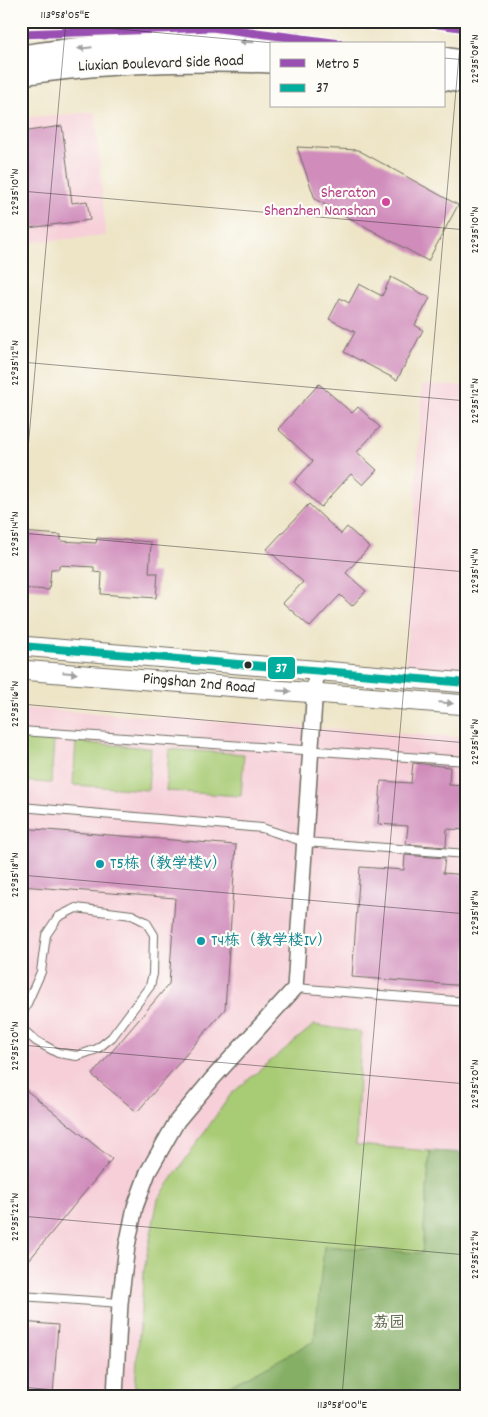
<svg xmlns="http://www.w3.org/2000/svg" width="488" height="1417" viewBox="0 0 488 1417" font-family="Dekko,'LXGW WenKai TC',sans-serif">
<rect width="100%" height="100%" fill="#fdfcf7"/>
<filter id="ink" filterUnits="userSpaceOnUse"><feTurbulence type="fractalNoise" baseFrequency=".02" numOctaves="2"/><feDisplacementMap in="SourceGraphic" scale="10" xChannelSelector="R" yChannelSelector="G"/><feConvolveMatrix kernelMatrix="1 2 1 2 8 2 1 2 1" color-interpolation-filters="sRGB"/></filter>
<filter id="wash" filterUnits="userSpaceOnUse"><feTurbulence type="fractalNoise" baseFrequency=".0096" numOctaves="4" result="noise"/><feDisplacementMap in="SourceGraphic" scale="20" xChannelSelector="R" yChannelSelector="G"/><feGaussianBlur stdDeviation="1.12" result="paint"/><feColorMatrix in="noise" values="0 0 0 0 0 0 0 0 0 0 0 0 0 0 0 0 0 1.4 0 .05"/><feComposite in="paint" operator="in"/></filter>
<g filter="url(#wash)">
<rect width="100%" height="100%" fill="#eee5c7"/>
<path fill="#f6cfd8" d="M 95,112 L 106,236 L 21,243 L 21,118 Z
M 422,385 L 467,386 L 467,671 L 406,667 Z
M 21,708 L 467,738 L 467,1396 L 21,1396 Z"/>
<path fill="#a8cb74" stroke="#6a7b50" d="M 21,738 L 54,741 L 51,783 L 21,781 Z
M 76,742 L 151,748 L 148,790 L 73,785 Z
M 169,749 L 244,754 L 241,796 L 166,791 Z
M 314,1025 L 361,1032 L 356,1145 L 430,1151 L 422,1254 L 324,1246 L 315,1341 L 212,1396 L 135,1387 L 144,1270 L 158,1199 L 231,1094 Z"/>
<path fill="#86af66" stroke="#586d48" d="M 430,1151 L 467,1153 L 467,1396 L 212,1396 L 314,1341 L 324,1246 L 422,1253 Z
M 135,1387 L 210,1396 L 135,1396 Z"/>
<g id="blocks">
<path fill="#d08cbb" d="M 62,126 L 72,203 L 87,201 L 90,220 L 21,229 L 21,132 Z
M 297,147 L 358,150 L 458,205 L 428,261 L 315,199 Z
M 391,277 L 430,298 L 415,325 L 423,330 L 397,380 L 344,352 L 355,332 L 329,319 L 340,298 L 349,303 L 359,284 L 382,296 Z
M 319,384 L 352,413 L 358,407 L 380,427 L 357,452 L 377,470 L 363,485 L 351,474 L 321,507 L 294,482 L 313,461 L 278,429 Z
M 309,504 L 341,534 L 347,527 L 369,547 L 346,573 L 366,591 L 352,606 L 340,595 L 310,627 L 283,603 L 303,582 L 267,549 Z
M 21,532 L 61,535 L 61,541 L 96,543 L 97,538 L 151,542 L 149,573 L 158,573 L 156,598 L 101,594 L 102,573 L 94,572 L 94,567 L 59,565 L 59,569 L 51,569 L 49,590 L 21,588 Z
M 413,763 L 450,767 L 449,785 L 467,786 L 467,830 L 447,829 L 446,847 L 406,844 L 408,826 L 378,824 L 381,781 L 411,783 Z
M 21,828 L 236,845 L 225,1009 L 137,1112 L 92,1075 L 169,984 L 175,898 L 21,886 Z
M 405,855 L 445,858 L 443,873 L 467,875 L 467,986 L 352,977 L 360,867 L 404,870 Z
M 21,1086 L 112,1159 L 21,1270 Z
M 21,1322 L 58,1325 L 53,1396 L 21,1396 Z"/>
</g>
</g>
<g filter="url(#ink)">
<use href="#blocks" fill-opacity="0" stroke="#6f6c62" stroke-width="1"/>
<g fill="none" stroke-linecap="round" stroke-linejoin="round">
<g stroke="#6f6c62" stroke-width="10">
<path id="service" d="M 21,731 L 467,761
M 21,807 L 262,828 L 305,842 L 467,854
M 295,988 L 467,1002
M 21,1017 L 41,972 L 46,935 L 58,917 L 76,908 L 132,915 L 146,922 L 154,935 L 153,974 L 150,986 L 112,1037 L 97,1049 L 77,1056 L 58,1053 L 36,1041 L 21,1028
M 21,1296 L 120,1303"/>
</g>
<g stroke="#6f6c62" stroke-width="18">
<path id="minor" d="M 115,1396 L 120,1303 L 127,1246 L 135,1207 L 148,1172 L 177,1121 L 213,1078 L 295,988 L 316,671"/>
</g>
<g stroke="#6f6c62" stroke-width="21">
<path id="tertiary" d="M 21,646 L 467,683
M 21,670 L 467,705"/>
</g>
<g stroke="#6f6c62" stroke-width="24">
<path id="secondary" d="M 21,56 C 112,42 205,38 296,44
M 444,58 L 467,62
M 21,74 C 104,62 188,59 272,62
M 444,79 L 467,83"/>
</g>
<use href="#service" stroke="#fff" stroke-width="8"/>
<use href="#minor" stroke="#fff" stroke-width="15"/>
<use href="#tertiary" stroke="#fff" stroke-width="19"/>
<use href="#secondary" stroke="#fff" stroke-width="21"/>
<g stroke="#fdfcf7" stroke-width="11">
<path id="bus-1" d="M 21,646 L 467,683"/>
</g>
<use href="#bus-1" stroke="#01ad9c" stroke-width="8"/>
<g stroke="#fdfcf7" stroke-width="12">
<path id="metro-1" d="M 417,21 L 467,28
M 21,34 L 212,27 L 340,44"/>
</g>
<use href="#metro-1" stroke="#9950b2" stroke-width="9"/>
</g>
<defs><path id="oneway-solid" d="M-6-.8H1V-3.2L6.5 0L1 3.2V.8H-6Z" transform="scale(1.25)"/></defs>
<g fill="#a0a0a0">
<use href="#oneway-solid" transform="translate(247 42) rotate(-178)"/>
<use href="#oneway-solid" transform="translate(85 48) rotate(174)"/>
<use href="#oneway-solid" transform="translate(70 673) rotate(5)"/>
<use href="#oneway-solid" transform="translate(284 691) rotate(4)"/>
<use href="#oneway-solid" transform="translate(446 703) rotate(5)"/>
</g>
</g>
<path fill="none" stroke="#2b2b2b" stroke-width="1" stroke-opacity="0.45" d="M 28,21 L 285,44M 444,58 L 467,60M 21,191 L 467,230M 21,362 L 467,401M 21,528 L 66,21M 21,533 L 467,572M 21,704 L 467,743M 21,875 L 467,914M 21,1045 L 467,1084M 21,1216 L 467,1255M 21,1387 L 122,1396M 342,1396 L 462,21"/>
<circle fill="#d1479c" stroke="#fdfcf7" stroke-width="2" cx="386" cy="202" r="5"/>
<circle fill="#2b2b2b" stroke="#fdfcf7" stroke-width="2" cx="248" cy="665" r="4.5"/>
<g fill="#0f9aa8" stroke="#fdfcf7" stroke-width="2">
<circle cx="100" cy="864" r="5"/>
<circle cx="201" cy="941" r="5"/>
</g>
<g text-anchor="middle" dominant-baseline="central" stroke-width="4.5" stroke-linejoin="round" paint-order="stroke">
<g font-size="16" fill="#2b2b2b" stroke="#fdfcf7">
<text transform="translate(161 64) rotate(-2)">Liuxian Boulevard Side Road</text>
<text transform="translate(199 684) rotate(5)">Pingshan 2nd Road</text>
</g>
<g font-size="16" fill="#b23c85" stroke="#fdfcf7" text-anchor="end">
<text x="376" y="193">Sheraton<tspan x="376" dy="18">Shenzhen Nanshan</tspan></text>
</g>
<g font-size="16" fill="#0d838f" stroke="#fdfcf7" text-anchor="start">
<text x="110" y="864">T5栋（教学楼V）</text>
<text x="211" y="941">T4栋（教学楼IV）</text>
</g>
<g font-size="16" fill="#505b41" stroke="#fdfcf7">
<text x="389" y="1323">荔园</text>
</g>
</g>
<rect stroke="#fdfcf7" stroke-width="2" x="267" y="656" width="29" height="24" rx="5" fill="#01ad9c"/>
<g font-size="14" text-anchor="middle" font-weight="bold" fill="#fff">
<text x="281" y="672">37</text>
</g>
<rect width="488" height="1417" fill="none" stroke="#fdfcf7" stroke-width="55"/>
<rect x="270" y="42" width="175" height="65" fill="#fdfcf7" stroke="#a9a8a5"/>
<rect x="280" y="59" width="25" height="8" fill="#9950b2" stroke="#a9a8a5"/>
<text x="316" y="68" font-size="15" fill="#2b2b2b">Metro 5</text>
<rect x="280" y="84" width="25" height="8" fill="#01ad9c" stroke="#a9a8a5"/>
<text x="316" y="92" font-size="15" fill="#2b2b2b">37</text>
<rect x="28" y="28" width="432" height="1362" fill="none" stroke="#2b2b2b" stroke-width="2"/>
<g font-size="12" text-anchor="middle" fill="#2b2b2b">
<text x="65" y="18">113°58'05"E</text>
<text transform="translate(474 59) rotate(-90)" y="4">22°35'08"N</text>
<text transform="translate(14 192) rotate(-90)" y="4">22°35'10"N</text>
<text transform="translate(474 230) rotate(-90)" y="4">22°35'10"N</text>
<text transform="translate(14 363) rotate(-90)" y="4">22°35'12"N</text>
<text transform="translate(474 401) rotate(-90)" y="4">22°35'12"N</text>
<text transform="translate(14 534) rotate(-90)" y="4">22°35'14"N</text>
<text transform="translate(474 571) rotate(-90)" y="4">22°35'14"N</text>
<text transform="translate(14 704) rotate(-90)" y="4">22°35'16"N</text>
<text transform="translate(474 742) rotate(-90)" y="4">22°35'16"N</text>
<text transform="translate(14 875) rotate(-90)" y="4">22°35'18"N</text>
<text transform="translate(474 913) rotate(-90)" y="4">22°35'18"N</text>
<text transform="translate(14 1046) rotate(-90)" y="4">22°35'20"N</text>
<text transform="translate(474 1084) rotate(-90)" y="4">22°35'20"N</text>
<text transform="translate(14 1217) rotate(-90)" y="4">22°35'22"N</text>
<text transform="translate(474 1255) rotate(-90)" y="4">22°35'22"N</text>
<text x="342" y="1408">113°58'00"E</text>
</g>
</svg>
